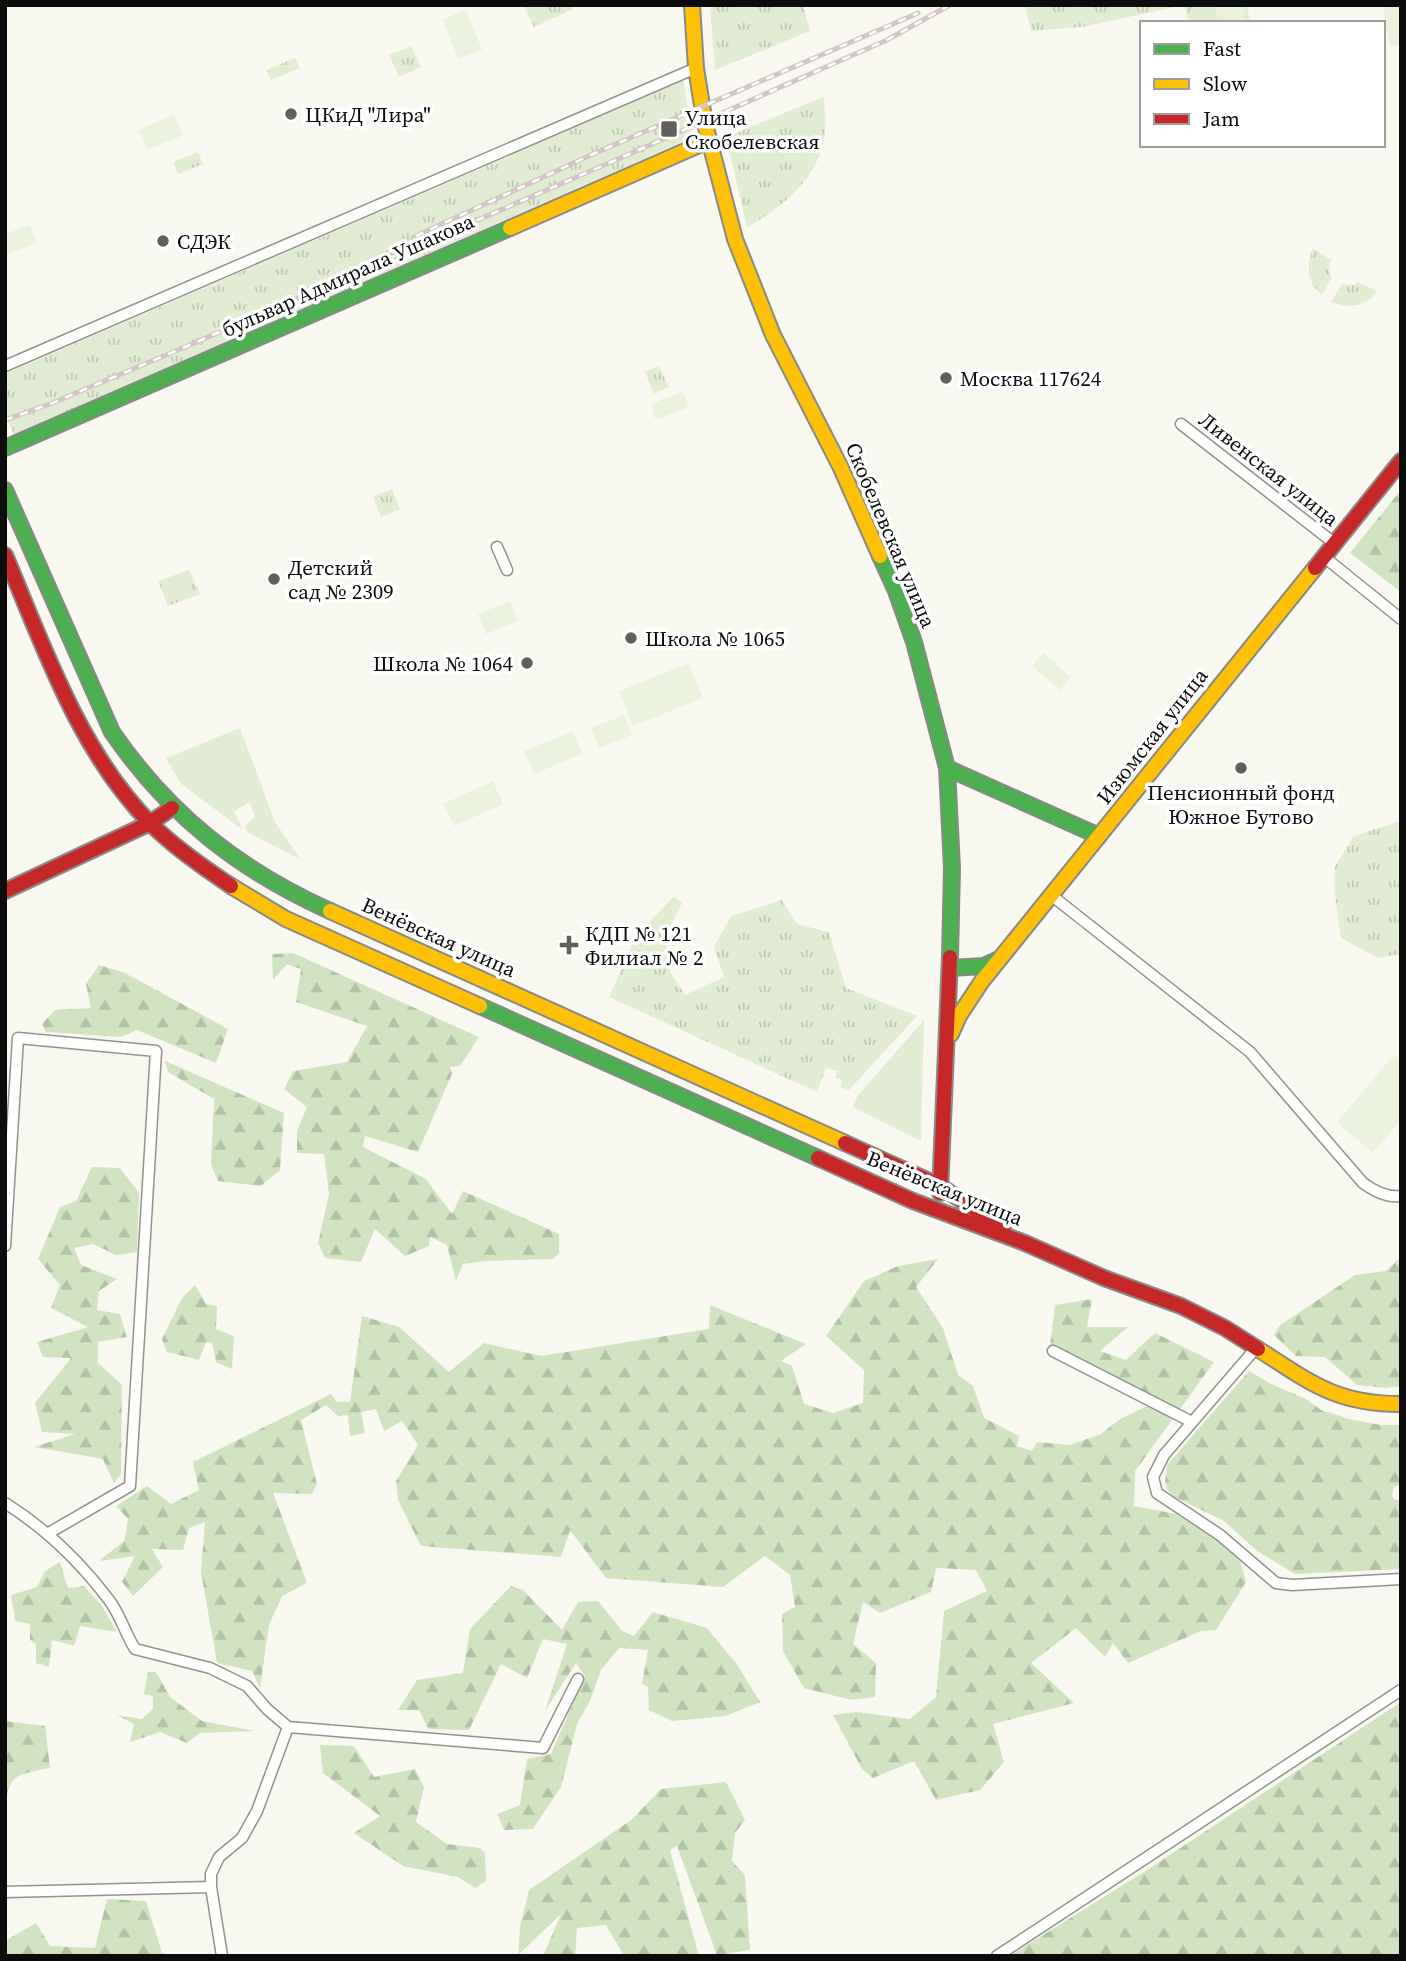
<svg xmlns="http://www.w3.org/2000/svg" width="1406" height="1961" viewBox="0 0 1406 1961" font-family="'Source Serif 4',serif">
<defs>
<pattern id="forest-firs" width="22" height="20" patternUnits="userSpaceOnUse" patternTransform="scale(1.75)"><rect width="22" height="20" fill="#d1e3c1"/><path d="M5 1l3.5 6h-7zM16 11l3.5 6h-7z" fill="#b2c2a5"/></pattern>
<pattern id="park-tufts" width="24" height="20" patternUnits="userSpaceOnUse" patternTransform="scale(1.75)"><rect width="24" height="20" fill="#e1ecd2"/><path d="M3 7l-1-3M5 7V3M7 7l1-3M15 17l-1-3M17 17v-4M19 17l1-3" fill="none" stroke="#c0c9b3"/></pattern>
</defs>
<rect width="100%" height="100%" fill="#f9f8f0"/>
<path fill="#e1ecd2" d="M 240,728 L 275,822 L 301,860 L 247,832 L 245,826 L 255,816 L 249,802 L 234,812 L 243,830 L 181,784 L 166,758 Z
M 924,1020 L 921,1141 L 853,1107 L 858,1095 Z"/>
<path fill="url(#forest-firs)" d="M 1401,490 L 1401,592 L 1350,553 Z
M 293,953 L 479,1037 L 460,1066 L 450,1067 L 452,1074 L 418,1152 L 365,1136 L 363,1147 L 426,1179 L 452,1214 L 463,1191 L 559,1234 L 559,1253 L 553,1259 L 485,1261 L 463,1264 L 456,1281 L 447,1245 L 430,1237 L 429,1246 L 405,1256 L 375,1229 L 361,1262 L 325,1258 L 318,1243 L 329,1194 L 324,1154 L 297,1153 L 297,1131 L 307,1107 L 284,1089 L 293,1071 L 347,1062 L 367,1026 L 296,1002 L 301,969 L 287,964 L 273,980 L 272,954 Z
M 99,965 L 125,973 L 228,1029 L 216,1063 L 137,1030 L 121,1037 L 46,1032 L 42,1024 L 55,1010 L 91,1008 L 86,984 Z
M 165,1061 L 284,1113 L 280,1170 L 261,1186 L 218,1181 L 211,1165 L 214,1099 L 168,1072 Z
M 92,1167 L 120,1168 L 139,1193 L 137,1252 L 116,1255 L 93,1244 L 74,1248 L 81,1265 L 117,1279 L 99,1291 L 97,1310 L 120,1314 L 127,1337 L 98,1342 L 98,1363 L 122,1385 L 121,1474 L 114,1483 L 103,1459 L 34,1447 L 75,1434 L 42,1432 L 35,1403 L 71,1358 L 43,1357 L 37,1342 L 88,1327 L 51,1308 L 60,1285 L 38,1259 L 60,1207 L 76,1201 Z
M 1401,1257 L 1401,1386 L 1386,1388 L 1357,1385 L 1325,1357 L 1296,1356 L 1274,1335 L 1279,1326 L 1355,1275 L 1386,1271 Z
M 938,1259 L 916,1287 L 943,1328 L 958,1375 L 973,1386 L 984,1418 L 1019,1436 L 1017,1446 L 1032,1451 L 1037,1442 L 1070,1445 L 1101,1434 L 1120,1419 L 1151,1404 L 1049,1353 L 1055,1305 L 1092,1299 L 1087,1327 L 1128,1327 L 1100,1351 L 1126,1360 L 1155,1333 L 1214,1362 L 1135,1471 L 1134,1506 L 1176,1514 L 1238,1553 L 1246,1582 L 1216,1630 L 1201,1631 L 1128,1663 L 1113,1643 L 1105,1657 L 1076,1628 L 1031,1663 L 1074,1703 L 993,1724 L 1004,1762 L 980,1790 L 936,1800 L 914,1761 L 873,1778 L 862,1769 L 833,1715 L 856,1712 L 910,1719 L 936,1697 L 944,1611 L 987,1591 L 976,1570 L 936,1568 L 931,1592 L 880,1613 L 863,1602 L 853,1644 L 876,1663 L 875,1697 L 851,1700 L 804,1688 L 783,1651 L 782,1614 L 795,1607 L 790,1575 L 765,1556 L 723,1587 L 606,1578 L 570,1530 L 561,1557 L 421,1546 L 398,1500 L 396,1481 L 418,1445 L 402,1421 L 384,1431 L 376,1409 L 361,1412 L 365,1433 L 350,1436 L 348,1415 L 338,1416 L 326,1405 L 301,1420 L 317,1484 L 312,1494 L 273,1493 L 307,1583 L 282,1596 L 269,1625 L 260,1688 L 252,1671 L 217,1663 L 201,1572 L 205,1522 L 189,1528 L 183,1550 L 152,1549 L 163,1567 L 133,1596 L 122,1582 L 135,1556 L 99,1561 L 124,1541 L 128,1519 L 116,1506 L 147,1486 L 171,1504 L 199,1490 L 193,1462 L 331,1394 L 337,1402 L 350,1402 L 362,1316 L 399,1327 L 449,1372 L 484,1343 L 541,1356 L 709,1329 L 710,1305 L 806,1344 L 781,1361 L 792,1366 L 804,1404 L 833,1413 L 863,1403 L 864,1370 L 826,1336 L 864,1281 L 898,1266 Z
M 195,1285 L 206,1304 L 217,1306 L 216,1329 L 234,1336 L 232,1369 L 216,1362 L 212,1343 L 206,1342 L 199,1360 L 167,1352 L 162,1339 L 182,1298 Z
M 1249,1371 L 1273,1385 L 1306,1399 L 1321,1410 L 1349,1419 L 1381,1425 L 1401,1425 L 1401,1484 L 1394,1487 L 1392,1495 L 1394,1499 L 1401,1501 L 1401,1569 L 1295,1574 L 1257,1551 L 1224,1521 L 1175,1497 L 1168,1491 L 1165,1483 L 1167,1465 Z
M 60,1562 L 68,1588 L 84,1586 L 102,1606 L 117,1632 L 80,1626 L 74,1646 L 52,1640 L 49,1667 L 36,1663 L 36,1644 L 30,1640 L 30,1624 L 15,1621 L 11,1595 L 37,1587 L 45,1571 Z
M 511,1586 L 523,1590 L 562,1630 L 578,1602 L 598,1601 L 622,1631 L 634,1636 L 653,1612 L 707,1628 L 738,1666 L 760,1702 L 726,1716 L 672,1721 L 649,1710 L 648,1687 L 642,1684 L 648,1650 L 619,1648 L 601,1670 L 590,1701 L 577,1724 L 561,1787 L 533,1829 L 504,1830 L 497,1814 L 520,1805 L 527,1759 L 551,1754 L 585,1676 L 576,1663 L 545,1711 L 567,1644 L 543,1639 L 527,1678 L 501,1664 L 469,1730 L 428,1729 L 419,1710 L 398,1710 L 417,1680 L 463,1673 L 470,1629 Z
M 148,1672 L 156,1672 L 170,1697 L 202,1721 L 255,1731 L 200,1733 L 187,1743 L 160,1732 L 130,1742 L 134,1724 L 117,1715 L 142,1719 L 153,1709 L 153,1696 L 144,1694 Z
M 1401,1702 L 1401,1956 L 1009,1956 L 1144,1872 Z
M 5,1721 L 45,1726 L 50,1768 C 16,1775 8,1773 5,1810 Z
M 320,1745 L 354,1746 L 374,1777 L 415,1769 L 424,1787 L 416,1822 L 447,1844 L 480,1848 L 485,1853 L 486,1881 L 475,1888 L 458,1877 L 403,1866 L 354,1833 L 380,1816 L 323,1773 Z
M 726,1782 L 745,1820 L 735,1833 L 732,1861 L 745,1875 L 750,1950 L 717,1955 L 677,1846 L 670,1850 L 699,1956 L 624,1956 L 606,1925 L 577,1928 L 575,1956 L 543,1956 L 561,1914 L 518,1955 L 520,1927 L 529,1890 L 631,1820 L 661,1789 Z
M 107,1899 L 146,1901 L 162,1953 L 177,1956 L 5,1956 L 5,1941 L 36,1923 L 50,1946 L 95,1948 Z"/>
<path fill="url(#park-tufts)" d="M 523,5 L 571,5 L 573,9 L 534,27 Z
M 710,5 L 803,5 L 810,31 L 715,70 Z
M 1025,5 L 1184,5 L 1082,27 L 1031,31 Z
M 1185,5 L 1247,5 L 1250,23 L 1189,23 Z
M 411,46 L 421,67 L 399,77 L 389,55 Z
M 295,58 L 300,68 L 271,80 L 266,70 Z
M 683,81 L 693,137 L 14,435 L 5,415 L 5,374 Z
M 823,97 C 836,160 798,199 747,227 L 726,137 Z
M 198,152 L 203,164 L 178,174 L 173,162 Z
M 1313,248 L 1331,260 L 1329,272 L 1332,277 L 1322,295 C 1307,284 1306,265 1313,248 Z
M 1358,282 L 1377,291 C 1367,307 1347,309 1331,302 L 1342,284 L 1353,285 Z
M 659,366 L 669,387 L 654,394 L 645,372 Z
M 392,489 L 400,509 L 381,517 L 373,497 Z
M 189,570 L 200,594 L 168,606 L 158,581 Z
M 1401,821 L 1401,954 L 1378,958 L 1341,938 L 1334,888 L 1335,866 L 1354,836 Z
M 674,896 L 682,903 L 665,937 L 670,972 L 685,995 L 724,977 L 714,947 L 731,916 L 782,900 L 797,924 L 829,932 L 846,988 L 917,1016 L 849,1090 L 840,1087 L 842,1080 L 835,1078 L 837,1071 L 826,1068 L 817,1092 L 609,997 L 635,938 Z"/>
<path fill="#eaf1dc" d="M 1215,5 L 1243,5 L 1246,23 L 1218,23 Z
M 1400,5 L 1401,44 L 1390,47 L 1383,7 Z
M 466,9 L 482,50 L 458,59 L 443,20 Z
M 174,115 L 183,135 L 148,150 L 139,130 Z
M 30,225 L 37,243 L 5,255 L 5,234 Z
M 680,392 L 685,395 L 688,403 L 687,408 L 658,419 L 654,417 L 652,404 Z
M 510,601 L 518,621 L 486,634 L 478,614 Z
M 1043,653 L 1071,677 L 1060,690 L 1032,666 Z
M 689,663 L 703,698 L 633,726 L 619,691 Z
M 624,715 L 632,735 L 599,748 L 591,728 Z
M 573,731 L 582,754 L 534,774 L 524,751 Z
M 493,781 L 503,804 L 454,826 L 443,804 Z
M 1394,1055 L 1401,1061 L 1401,1120 L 1373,1153 L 1337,1122 Z"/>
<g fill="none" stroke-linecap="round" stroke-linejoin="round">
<g stroke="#93928f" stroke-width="13">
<path id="street" d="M 5,366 L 696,68
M 1181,424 L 1334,543
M 497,547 L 507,570
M 1323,556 L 1401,619
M 1051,895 L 1250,1052 L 1363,1183 C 1374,1191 1387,1198 1401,1196
M 5,1246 L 18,1038 L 156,1051 L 130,1486 L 47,1534
M 1256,1348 L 1164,1455 L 1153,1477 L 1157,1493 L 1220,1535 L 1276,1583 L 1292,1585 L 1401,1579
M 1053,1351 L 1192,1422
M 5,1503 C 45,1528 81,1563 109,1600 C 120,1614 125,1633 135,1649 L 210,1668 L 247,1686 L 267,1709 L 288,1727 L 543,1748 L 578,1679
M 5,1892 L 211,1887
M 222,1956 L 211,1887 L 211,1874 L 219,1857 L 242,1838 L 257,1811 L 288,1727
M 997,1956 L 1401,1690"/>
</g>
<g stroke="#898985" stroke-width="18">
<path id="fast" d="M 5,448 L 510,228
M 5,490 L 112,732 C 169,815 239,870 330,911
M 880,556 L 896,591 L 914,642 L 947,768 L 952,868 L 950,957
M 947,768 L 1099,836
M 950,968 L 984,966 L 999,959
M 480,1006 L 818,1158"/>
</g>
<g stroke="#898985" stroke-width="18">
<path id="slow" d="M 692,5 L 696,68 L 705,124 L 735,239 L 773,335 L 841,468 L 880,556
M 510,228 L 708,141
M 231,886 L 286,919 L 480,1006
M 330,911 L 845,1143
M 951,1034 L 959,1016 L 982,981 L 1315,568
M 1258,1349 C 1311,1383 1336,1404 1401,1404"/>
</g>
<g stroke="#898985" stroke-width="18">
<path id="jam" d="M 5,555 C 44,647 79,751 150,823 C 174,847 203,867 231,886
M 1315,568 L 1401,461
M 5,891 L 150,823 L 172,808
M 845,1143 L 940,1186 L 1003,1228
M 818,1158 L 913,1201 L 1025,1243 L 1104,1278 L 1181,1306 L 1225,1328 L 1258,1349
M 940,1193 L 950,957"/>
</g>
<use href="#street" stroke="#fefefd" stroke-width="10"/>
<use href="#fast" stroke="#4caf50" stroke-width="14"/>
<use href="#slow" stroke="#ffc107" stroke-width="14"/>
<use href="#jam" stroke="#c62828" stroke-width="14"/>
<g stroke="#d4c6c5" stroke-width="5">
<path id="rail" d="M 416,236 L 593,154 L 918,13
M 5,420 L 50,404 L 185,347 L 609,163 L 887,40 L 950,5"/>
</g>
<use href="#rail" stroke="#fff" stroke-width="2.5" stroke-dasharray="8" stroke-linecap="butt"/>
</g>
<g fill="#5f5f5c" stroke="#fff" stroke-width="2.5">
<circle cx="291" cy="114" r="7"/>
<rect x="660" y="120" width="18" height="18" rx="3.5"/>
<circle cx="163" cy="241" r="7"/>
<circle cx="946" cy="378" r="7"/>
<circle cx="274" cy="579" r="7"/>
<circle cx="631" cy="638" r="7"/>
<circle cx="527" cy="663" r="7"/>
<circle cx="1241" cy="768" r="7"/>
<path d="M565.5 934.5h7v7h7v7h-7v7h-7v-7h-7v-7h7z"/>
</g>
<g text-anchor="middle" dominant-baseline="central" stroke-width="7" stroke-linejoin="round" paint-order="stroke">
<g font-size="21" fill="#0c0c0c" stroke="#fff" text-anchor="start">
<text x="305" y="114">ЦКиД "Лира"</text>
<text x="685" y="117">Улица<tspan x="685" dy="24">Скобелевская</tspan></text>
<text x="177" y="241">СДЭК</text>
<text x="960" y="378">Москва 117624</text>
<text x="288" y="567">Детский<tspan x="288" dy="24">сад № 2309</tspan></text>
<text x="645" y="638">Школа № 1065</text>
<text x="513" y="663" text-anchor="end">Школа № 1064</text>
<text x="1241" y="792" text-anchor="middle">Пенсионный фонд<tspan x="1241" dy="24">Южное Бутово</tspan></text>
<text x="585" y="933">КДП № 121<tspan x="585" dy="24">Филиал № 2</tspan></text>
</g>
<g font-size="21" fill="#0c0c0c" stroke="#fff">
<text transform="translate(348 275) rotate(-24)">бульвар Адмирала Ушакова</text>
<text transform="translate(1269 469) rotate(38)">Ливенская улица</text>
<text transform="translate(891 535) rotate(67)">Скобелевская улица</text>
<text transform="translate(1152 736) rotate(-52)">Изюмская улица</text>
<text transform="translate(439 937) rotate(24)">Венёвская улица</text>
<text transform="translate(945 1188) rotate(22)">Венёвская улица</text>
</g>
</g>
<rect width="1406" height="1961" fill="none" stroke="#0c0c0c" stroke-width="14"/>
<rect x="1140" y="21" width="245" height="126" fill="#ffffff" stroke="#9e9e9e" stroke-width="2"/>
<rect x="1154" y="44" width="35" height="10" fill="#4caf50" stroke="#9e9e9e" stroke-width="2"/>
<text x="1203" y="56" font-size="21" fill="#0c0c0c">Fast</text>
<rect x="1154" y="79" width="35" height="10" fill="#ffc107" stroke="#9e9e9e" stroke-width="2"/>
<text x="1203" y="91" font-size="21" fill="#0c0c0c">Slow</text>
<rect x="1154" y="114" width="35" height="10" fill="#c62828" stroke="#9e9e9e" stroke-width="2"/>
<text x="1203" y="126" font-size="21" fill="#0c0c0c">Jam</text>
</svg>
